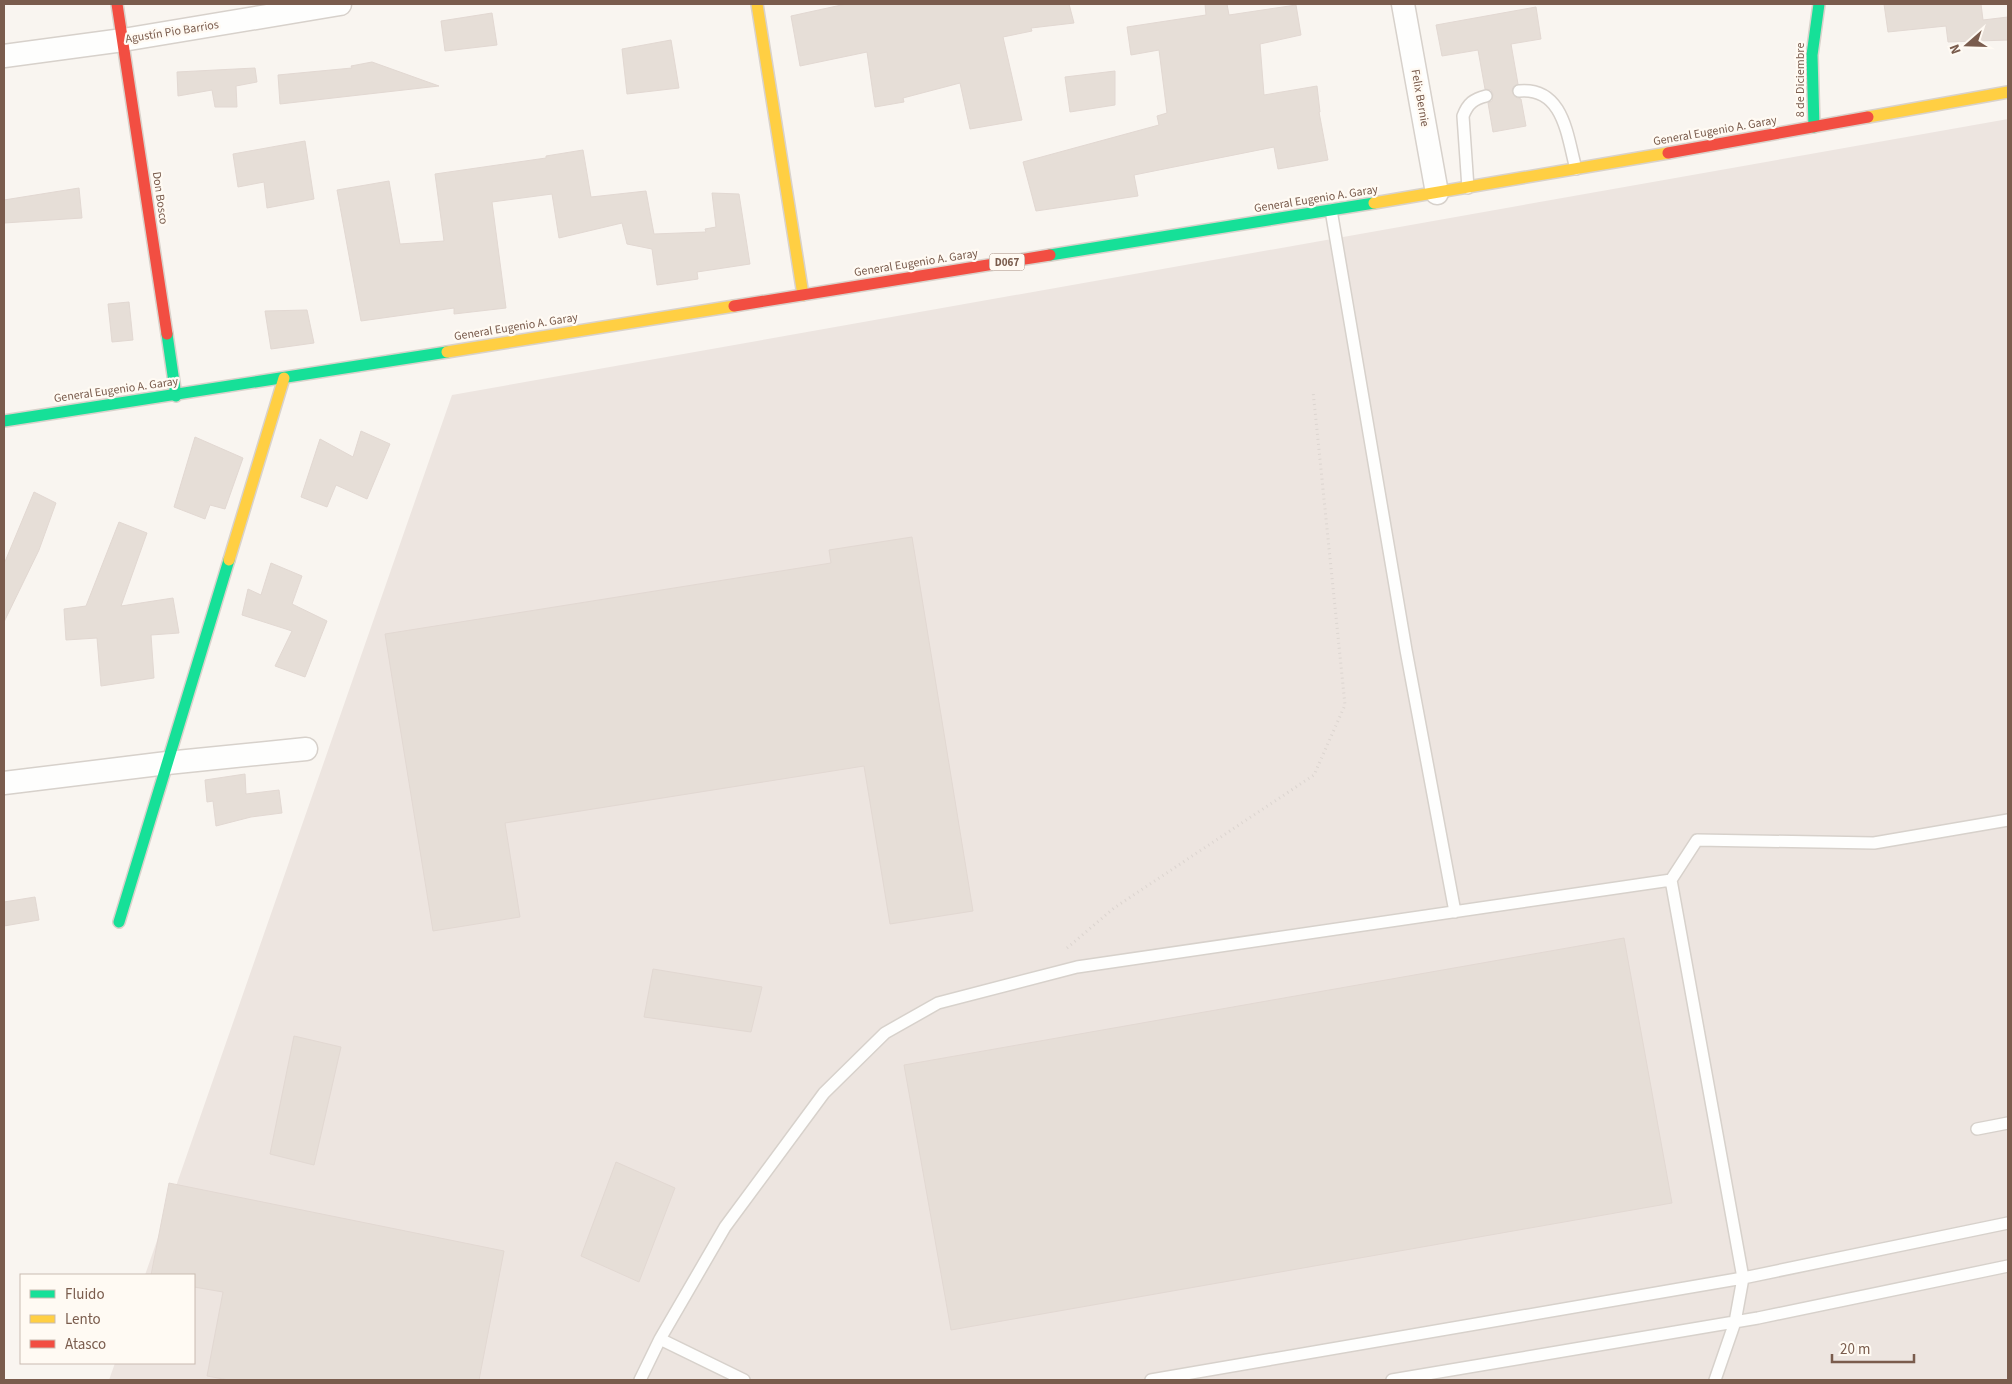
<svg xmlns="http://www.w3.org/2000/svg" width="2012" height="1384" viewBox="0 0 2012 1384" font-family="'Source Sans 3',sans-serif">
<rect width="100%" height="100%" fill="#f9f5f0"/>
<path fill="#ede5e0" d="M 2008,119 L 2008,1380 L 109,1380 L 115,1363 L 194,1363 L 194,1275 L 145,1275 L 452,395 Z"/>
<path fill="#e6ded7" stroke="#e2d8d2" d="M 846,4 L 1069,4 L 1074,23 L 1031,28 L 1032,31 L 1003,37 L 1022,120 L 970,129 L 960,83 L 903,98 L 904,102 L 875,107 L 867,52 L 800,66 L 791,16 Z
M 1205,4 L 1227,4 L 1229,15 L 1296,5 L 1301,35 L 1260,44 L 1264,95 L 1317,86 L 1320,112 L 1319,112 L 1328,160 L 1278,169 L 1274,147 L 1134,175 L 1138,196 L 1036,211 L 1023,162 L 1159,125 L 1157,116 L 1167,113 L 1159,50 L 1131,55 L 1127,27 L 1206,15 Z
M 1884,4 L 1981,4 L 1983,20 L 2008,17 L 2008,40 L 1948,42 L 1946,26 L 1888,32 Z
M 1536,7 L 1541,39 L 1511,44 L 1518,84 L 1513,87 L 1512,91 L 1515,97 L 1521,99 L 1526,126 L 1493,132 L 1488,103 L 1492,101 L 1493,94 L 1491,90 L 1485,89 L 1478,50 L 1442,56 L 1436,25 Z
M 492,13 L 497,45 L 445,51 L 441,21 Z
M 671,40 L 679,88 L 627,94 L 622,49 Z
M 372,62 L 439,86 L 280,104 L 278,75 L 352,68 L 351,66 Z
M 255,68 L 257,82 L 236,86 L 237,107 L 215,107 L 212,90 L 178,96 L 177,72 Z
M 1115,71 L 1115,105 L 1070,112 L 1065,77 Z
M 305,141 L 314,199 L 267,208 L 264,182 L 238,187 L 233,154 Z
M 583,150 L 591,197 L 646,191 L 654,234 L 706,232 L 705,229 L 716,227 L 712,193 L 739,194 L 750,264 L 697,272 L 698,279 L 657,285 L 652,249 L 627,244 L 622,223 L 559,238 L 552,194 L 492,202 L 506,308 L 454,314 L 454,308 L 361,321 L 337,190 L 389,181 L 400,244 L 444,241 L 435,174 L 546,158 L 546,156 Z
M 79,188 L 82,218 L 4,223 L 4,200 Z
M 129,302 L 133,340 L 112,342 L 108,304 Z
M 307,310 L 314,343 L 271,349 L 265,311 Z
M 361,431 L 390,444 L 367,499 L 336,485 L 327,507 L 301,497 L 320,439 L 353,457 Z
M 195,437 L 243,458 L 225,509 L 210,505 L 205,519 L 174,507 Z
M 34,492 L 56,503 L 39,550 L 4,622 L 4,564 Z
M 119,522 L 147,533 L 121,606 L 173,598 L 179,633 L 151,635 L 154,678 L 101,686 L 97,638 L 66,640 L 64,609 L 86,606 Z
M 912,537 L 973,911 L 890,924 L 864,766 L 505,823 L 520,917 L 433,931 L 385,634 L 831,563 L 829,550 Z
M 271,563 L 302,576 L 292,604 L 327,621 L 305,677 L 275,666 L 292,631 L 242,615 L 248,589 L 261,595 Z
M 245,774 L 246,794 L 279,790 L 282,813 L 251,817 L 216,826 L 213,801 L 207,802 L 205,780 Z
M 35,897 L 39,920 L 4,926 L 4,902 Z
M 1624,938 L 1672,1203 L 951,1330 L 904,1065 Z
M 653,969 L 762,987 L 751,1032 L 644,1017 Z
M 294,1036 L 341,1047 L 314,1165 L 270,1154 Z
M 616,1162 L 675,1188 L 639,1282 L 581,1256 Z
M 169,1183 L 504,1251 L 479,1380 L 229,1380 L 207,1376 L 223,1292 L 194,1287 L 194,1275 L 151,1275 Z"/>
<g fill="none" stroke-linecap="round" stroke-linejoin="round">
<g stroke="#d7d1cb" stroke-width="14">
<path id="lane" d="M 1519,91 C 1564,87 1567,136 1576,169
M 1468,188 L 1463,116 C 1468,103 1474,99 1486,96
M 1331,210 L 1406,650 L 1455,912
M 1671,880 L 1743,1278 L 1735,1322 L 1715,1380
M 1977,1129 L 2008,1123
M 660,1339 L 744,1380
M 640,1380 L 660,1339 L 725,1227 L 824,1093 L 885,1033 L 938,1003 L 1077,967 L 1671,880 L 1697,840 L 1874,843 L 2008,820
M 1151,1380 L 1743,1278 L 2008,1223
M 1392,1380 L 1758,1318 L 2008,1266"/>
</g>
<g stroke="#d7d1cb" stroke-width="25">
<path id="street" d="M 1403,4 L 1437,193
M 4,56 L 123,40 L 340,4
M 4,783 L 167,763 L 306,749"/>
</g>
<g stroke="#d9d2cb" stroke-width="14">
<path id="fast" d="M 1814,127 L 1812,55 L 1819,4
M 1050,255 L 1374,203
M 167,334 L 176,396
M 4,421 L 447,352
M 119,922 L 229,560"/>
</g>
<g stroke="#d9d2cb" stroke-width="14">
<path id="slow" d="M 757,4 L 803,295
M 1868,117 L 2008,92
M 1374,203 L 1668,153
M 447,352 L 734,306
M 229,560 L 284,378"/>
</g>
<g stroke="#d9d2cb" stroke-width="14">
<path id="jam" d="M 117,4 L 167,334
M 1668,153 L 1868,117
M 734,306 L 1050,255"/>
</g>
<path stroke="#dcd5d0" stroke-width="3" stroke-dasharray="1 4" stroke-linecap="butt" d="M 1067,948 L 1114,908 L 1314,775 L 1345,705 L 1313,391"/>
<use href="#lane" stroke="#fefefd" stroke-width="11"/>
<use href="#street" stroke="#fefefd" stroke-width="22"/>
<use href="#fast" stroke="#16e098" stroke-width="11"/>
<use href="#slow" stroke="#ffcf43" stroke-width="11"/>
<use href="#jam" stroke="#f24e42" stroke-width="11"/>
</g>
<g text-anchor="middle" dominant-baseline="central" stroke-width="4.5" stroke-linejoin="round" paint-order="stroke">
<rect fill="#fffaf3" stroke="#a28b7f" stroke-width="1" x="989.5" y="253.5" width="35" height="17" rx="4"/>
<g font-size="11" font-weight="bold" fill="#7a5c4d">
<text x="1007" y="262">D067</text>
</g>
<g font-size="12" fill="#7a5c4d" stroke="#fffaf3">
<text transform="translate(172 32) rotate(-9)">Agustín Pio Barrios</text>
<text transform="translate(1800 80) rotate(-90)">8 de Diciembre</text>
<text transform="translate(1420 98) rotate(80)">Felix Bernie</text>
<text transform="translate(1715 131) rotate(-10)">General Eugenio A. Garay</text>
<text transform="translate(160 198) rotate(82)">Don Bosco</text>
<text transform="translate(1316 199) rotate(-9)">General Eugenio A. Garay</text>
<text transform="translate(916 263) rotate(-9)">General Eugenio A. Garay</text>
<text transform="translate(516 327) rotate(-9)">General Eugenio A. Garay</text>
<text transform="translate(116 390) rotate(-8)">General Eugenio A. Garay</text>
</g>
</g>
<rect width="2012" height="1384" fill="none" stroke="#7a5c4d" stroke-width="10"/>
<rect x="20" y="1274" width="175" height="90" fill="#fffaf3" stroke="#cabbb1"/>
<rect x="30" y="1290" width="25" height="8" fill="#16e098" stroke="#cabbb1"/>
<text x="65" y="1299" font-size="15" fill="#7a5c4d">Fluido</text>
<rect x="30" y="1315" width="25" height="8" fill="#ffcf43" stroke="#cabbb1"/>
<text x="65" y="1324" font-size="15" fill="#7a5c4d">Lento</text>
<rect x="30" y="1340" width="25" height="8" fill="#f24e42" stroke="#cabbb1"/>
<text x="65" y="1349" font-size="15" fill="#7a5c4d">Atasco</text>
<g transform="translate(1967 45) rotate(250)" stroke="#fffaf3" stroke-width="4" paint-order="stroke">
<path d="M0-4L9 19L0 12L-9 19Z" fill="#7a5c4d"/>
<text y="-8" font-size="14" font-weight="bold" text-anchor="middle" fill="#7a5c4d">N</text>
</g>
<path d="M1832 1354v8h82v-8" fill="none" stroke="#7a5c4d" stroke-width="2.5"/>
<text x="1840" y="1354" font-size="15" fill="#7a5c4d" stroke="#fffaf3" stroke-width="4" paint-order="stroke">20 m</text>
</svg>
